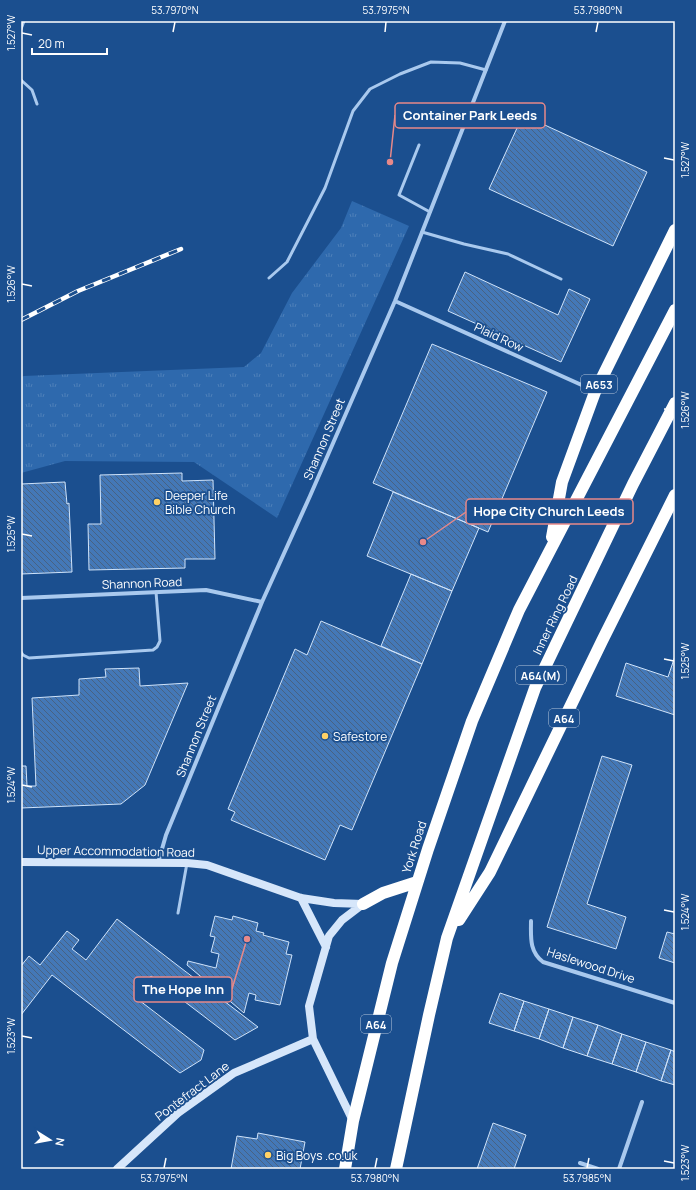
<svg xmlns="http://www.w3.org/2000/svg" width="696" height="1190" viewBox="0 0 696 1190" font-family="Manrope,sans-serif">
<defs>
<pattern id="grass-tufts" width="24" height="20" patternUnits="userSpaceOnUse"><rect width="24" height="20" fill="#2e69ad"/><path d="M3 7l-1-3M5 7V3M7 7l1-3M15 17l-1-3M17 17v-4M19 17l1-3" fill="none" stroke="#4d80b9"/></pattern>
<pattern id="building-back-hatch" width="6" height="6" patternUnits="userSpaceOnUse"><rect width="6" height="6" fill="#4478b7"/><path d="M-1 5l2 2M0 0l6 6M5-1l2 2" fill="none" stroke="#486282"/></pattern>
</defs>
<rect width="100%" height="100%" fill="#1b4f8f"/>
<path fill="url(#grass-tufts)" d="M 352,201 L 409,226 L 277,518 L 194,462 L 65,461 L 21,473 L 21,377 L 24,376 L 244,367 L 261,353 L 292,293 L 341,228 Z"/>
<path fill="url(#building-back-hatch)" stroke="#cfe3fa" d="M 523,115 L 647,172 L 613,246 L 489,189 Z
M 465,272 L 558,315 L 569,289 L 590,299 L 561,362 L 448,311 Z
M 432,344 L 547,392 L 488,532 L 373,483 Z
M 182,473 L 182,481 L 213,480 L 215,559 L 185,559 L 185,568 L 89,570 L 88,524 L 101,524 L 100,475 Z
M 65,482 L 67,504 L 69,503 L 72,572 L 21,574 L 21,484 Z
M 393,492 L 479,528 L 452,591 L 367,556 Z
M 411,574 L 452,591 L 422,664 L 381,646 Z
M 321,621 L 422,664 L 352,830 L 340,825 L 325,860 L 231,820 L 235,812 L 228,809 L 295,649 L 307,655 Z
M 675,656 L 675,715 L 616,696 L 626,663 L 668,677 Z
M 139,668 L 140,686 L 188,683 L 145,785 L 121,804 L 21,808 L 21,766 L 26,766 L 27,786 L 36,786 L 32,698 L 79,695 L 79,679 L 106,677 L 105,669 Z
M 602,756 L 632,765 L 587,904 L 626,917 L 616,949 L 547,927 Z
M 215,916 L 232,920 L 233,916 L 258,923 L 256,931 L 264,933 L 263,935 L 289,942 L 286,954 L 292,955 L 280,1005 L 255,1000 L 256,995 L 249,993 L 244,1013 L 187,965 L 188,961 L 216,968 L 219,954 L 211,952 L 215,937 L 210,936 Z
M 117,919 L 258,1027 L 235,1040 L 151,976 L 135,997 L 204,1050 L 201,1060 L 180,1073 L 52,975 L 21,1015 L 21,966 L 29,956 L 40,965 L 67,931 L 79,940 L 72,949 L 86,960 Z
M 667,932 L 675,934 L 675,963 L 659,958 Z
M 500,993 L 524,1001 L 514,1031 L 489,1023 Z
M 524,1001 L 549,1009 L 539,1039 L 514,1031 Z
M 549,1009 L 573,1017 L 563,1048 L 539,1039 Z
M 573,1017 L 598,1025 L 587,1056 L 563,1048 Z
M 598,1025 L 622,1034 L 612,1064 L 587,1056 Z
M 622,1034 L 646,1042 L 636,1072 L 612,1064 Z
M 646,1042 L 671,1050 L 661,1081 L 636,1072 Z
M 671,1050 L 675,1052 L 675,1085 L 661,1081 Z
M 493,1123 L 526,1135 L 514,1169 L 477,1169 Z
M 258,1133 L 305,1142 L 300,1169 L 231,1169 L 237,1136 L 257,1139 Z"/>
<g fill="none" stroke-linecap="round" stroke-linejoin="round">
<path stroke="#a9c9ee" stroke-width="3" d="M 21,29 L 24,21
M 21,80 L 32,90 L 37,104
M 419,145 L 399,195 L 430,212
M 422,232 L 464,244 L 508,254 L 561,279
M 269,278 L 287,262 L 325,188 L 353,111 L 370,89 L 400,74 L 431,62 L 460,63 L 486,70
M 21,652 L 23,655 L 29,658 L 153,650 L 157,647 L 160,641 L 156,592
M 178,913 L 187,863"/>
<path stroke="#a9c9ee" stroke-width="4" d="M 395,301 L 595,391
M 21,598 L 206,590 L 262,602
M 158,863 L 166,835 L 262,602 L 310,496 L 395,301 L 505,21
M 531,921 C 531,937 529,951 543,962 L 675,1003
M 580,1163 L 598,1169
M 619,1169 L 642,1102"/>
<path stroke="#d6e6fa" stroke-width="8" d="M 21,862 L 187,863 L 207,865 L 301,898 L 334,903 L 363,904
M 301,898 L 326,947
M 353,1121 L 313,1039 L 309,1006 L 329,936 L 342,920 L 363,904
M 117,1169 L 178,1113 L 234,1073 L 313,1039"/>
<path stroke="#fff" stroke-width="12" d="M 552,537 L 562,482 L 595,392 L 675,230
M 363,904 L 383,893 L 417,882
M 459,920 L 490,872 L 602,641 L 675,495
M 345,1169 L 353,1121 L 392,963 L 428,849 L 472,721 L 519,610 L 675,310
M 396,1169 L 429,1015 L 447,938 L 535,688 L 633,484 L 675,403"/>
<g stroke="#fff" stroke-width="4.5">
<path id="rail" d="M 21,320 L 78,291 L 181,249"/>
</g>
<use href="#rail" stroke="#1b4f8f" stroke-width="3" stroke-dasharray="9" stroke-linecap="butt"/>
</g>
<path fill="none" stroke="#fff" stroke-width="1.5" d="M 173,32 L 175,22M 385,32 L 386,22M 596,32 L 598,22M 22,33 L 32,35M 664,158 L 674,160M 22,284 L 32,286M 664,409 L 674,410M 22,534 L 32,536M 664,659 L 674,661M 22,785 L 32,787M 664,910 L 674,912M 22,1036 L 32,1038M 664,1161 L 674,1163M 164,1168 L 166,1158M 375,1168 L 377,1158M 587,1168 L 589,1158"/>
<g fill="#ffd166" stroke="#1b4f8f" stroke-width="1.5">
<circle cx="157" cy="502" r="4"/>
<circle cx="325" cy="736" r="4"/>
<circle cx="268" cy="1155" r="4"/>
</g>
<g text-anchor="middle" dominant-baseline="central" stroke-width="3.5" stroke-linejoin="round" paint-order="stroke">
<g fill="#1b4f8f" stroke="#bbcadd" stroke-width="1">
<rect x="581" y="375" width="36" height="18" rx="3"/>
<rect x="516" y="666" width="50" height="18" rx="3"/>
<rect x="549" y="709" width="30" height="18" rx="3"/>
<rect x="361" y="1015" width="30" height="18" rx="3"/>
</g>
<g font-size="11" font-weight="bold" fill="#fff">
<text x="599" y="384">A653</text>
<text x="541" y="675">A64(M)</text>
<text x="564" y="718">A64</text>
<text x="376" y="1024">A64</text>
</g>
<g font-size="12" fill="#fff" stroke="#1b4f8f">
<text transform="translate(499 337) rotate(25)">Plaid Row</text>
<text transform="translate(324 439) rotate(-67)">Shannon Street</text>
<text transform="translate(142 583) rotate(-2)">Shannon Road</text>
<text transform="translate(555 615) rotate(-64)">Inner Ring Road</text>
<text transform="translate(196 736) rotate(-68)">Shannon Street</text>
<text transform="translate(414 847) rotate(-72)">York Road</text>
<text transform="translate(116 851) rotate(1)">Upper Accommodation Road</text>
<text transform="translate(591 965) rotate(18)">Haslewood Drive</text>
<text transform="translate(192 1091) rotate(-37)">Pontefract Lane</text>
</g>
<g font-size="12" fill="#fff" stroke="#1b4f8f" text-anchor="start">
<text x="165" y="495">Deeper Life<tspan x="165" dy="14">Bible Church</tspan></text>
<text x="333" y="736">Safestore</text>
<text x="276" y="1155">Big Boys .co.uk</text>
</g>
</g>
<path fill="none" stroke="#e88989" stroke-width="1.5" d="M390 162L395 115M423 542L466 512M247 939L232 989"/>
<g fill="#e88989" stroke="#1b4f8f" stroke-width="1.5">
<circle cx="390" cy="162" r="4"/>
<circle cx="423" cy="542" r="4"/>
<circle cx="247" cy="939" r="4"/>
</g>
<g fill="#1b4f8f" stroke="#e88989" stroke-width="1.5">
<rect x="395" y="103" width="150" height="25" rx="4"/>
<rect x="466" y="499" width="167" height="25" rx="4"/>
<rect x="134" y="977" width="98" height="25" rx="4"/>
</g>
<g font-size="13" text-anchor="middle" font-weight="bold" fill="#fff">
<text x="470" y="120">Container Park Leeds</text>
<text x="549" y="516">Hope City Church Leeds</text>
<text x="183" y="994">The Hope Inn</text>
</g>
<rect width="696" height="1190" fill="none" stroke="#1b4f8f" stroke-width="44"/>
<g transform="translate(50 1140) rotate(101)" stroke="#1b4f8f" stroke-width="3" paint-order="stroke">
<path d="M0-3L7 15L0 10L-7 15Z" fill="#ffffff"/>
<text y="-6" font-size="11" font-weight="bold" text-anchor="middle" fill="#ffffff">N</text>
</g>
<path d="M32 48v6h75v-6" fill="none" stroke="#ffffff" stroke-width="2"/>
<text x="38" y="48" font-size="12" fill="#ffffff" stroke="#1b4f8f" stroke-width="3" paint-order="stroke">20 m</text>
<rect x="22" y="22" width="652" height="1146" fill="none" stroke="#fff" stroke-width="1.5"/>
<g font-size="10" text-anchor="middle" fill="#fff">
<text x="175" y="14">53.7970°N</text>
<text x="386" y="14">53.7975°N</text>
<text x="598" y="14">53.7980°N</text>
<text transform="translate(11 33) rotate(-90)" y="4">1.527°W</text>
<text transform="translate(685 160) rotate(-90)" y="4">1.527°W</text>
<text transform="translate(11 284) rotate(-90)" y="4">1.526°W</text>
<text transform="translate(685 410) rotate(-90)" y="4">1.526°W</text>
<text transform="translate(11 534) rotate(-90)" y="4">1.525°W</text>
<text transform="translate(685 661) rotate(-90)" y="4">1.525°W</text>
<text transform="translate(11 785) rotate(-90)" y="4">1.524°W</text>
<text transform="translate(685 912) rotate(-90)" y="4">1.524°W</text>
<text transform="translate(11 1036) rotate(-90)" y="4">1.523°W</text>
<text transform="translate(685 1163) rotate(-90)" y="4">1.523°W</text>
<text x="164" y="1182">53.7975°N</text>
<text x="375" y="1182">53.7980°N</text>
<text x="587" y="1182">53.7985°N</text>
</g>
</svg>
